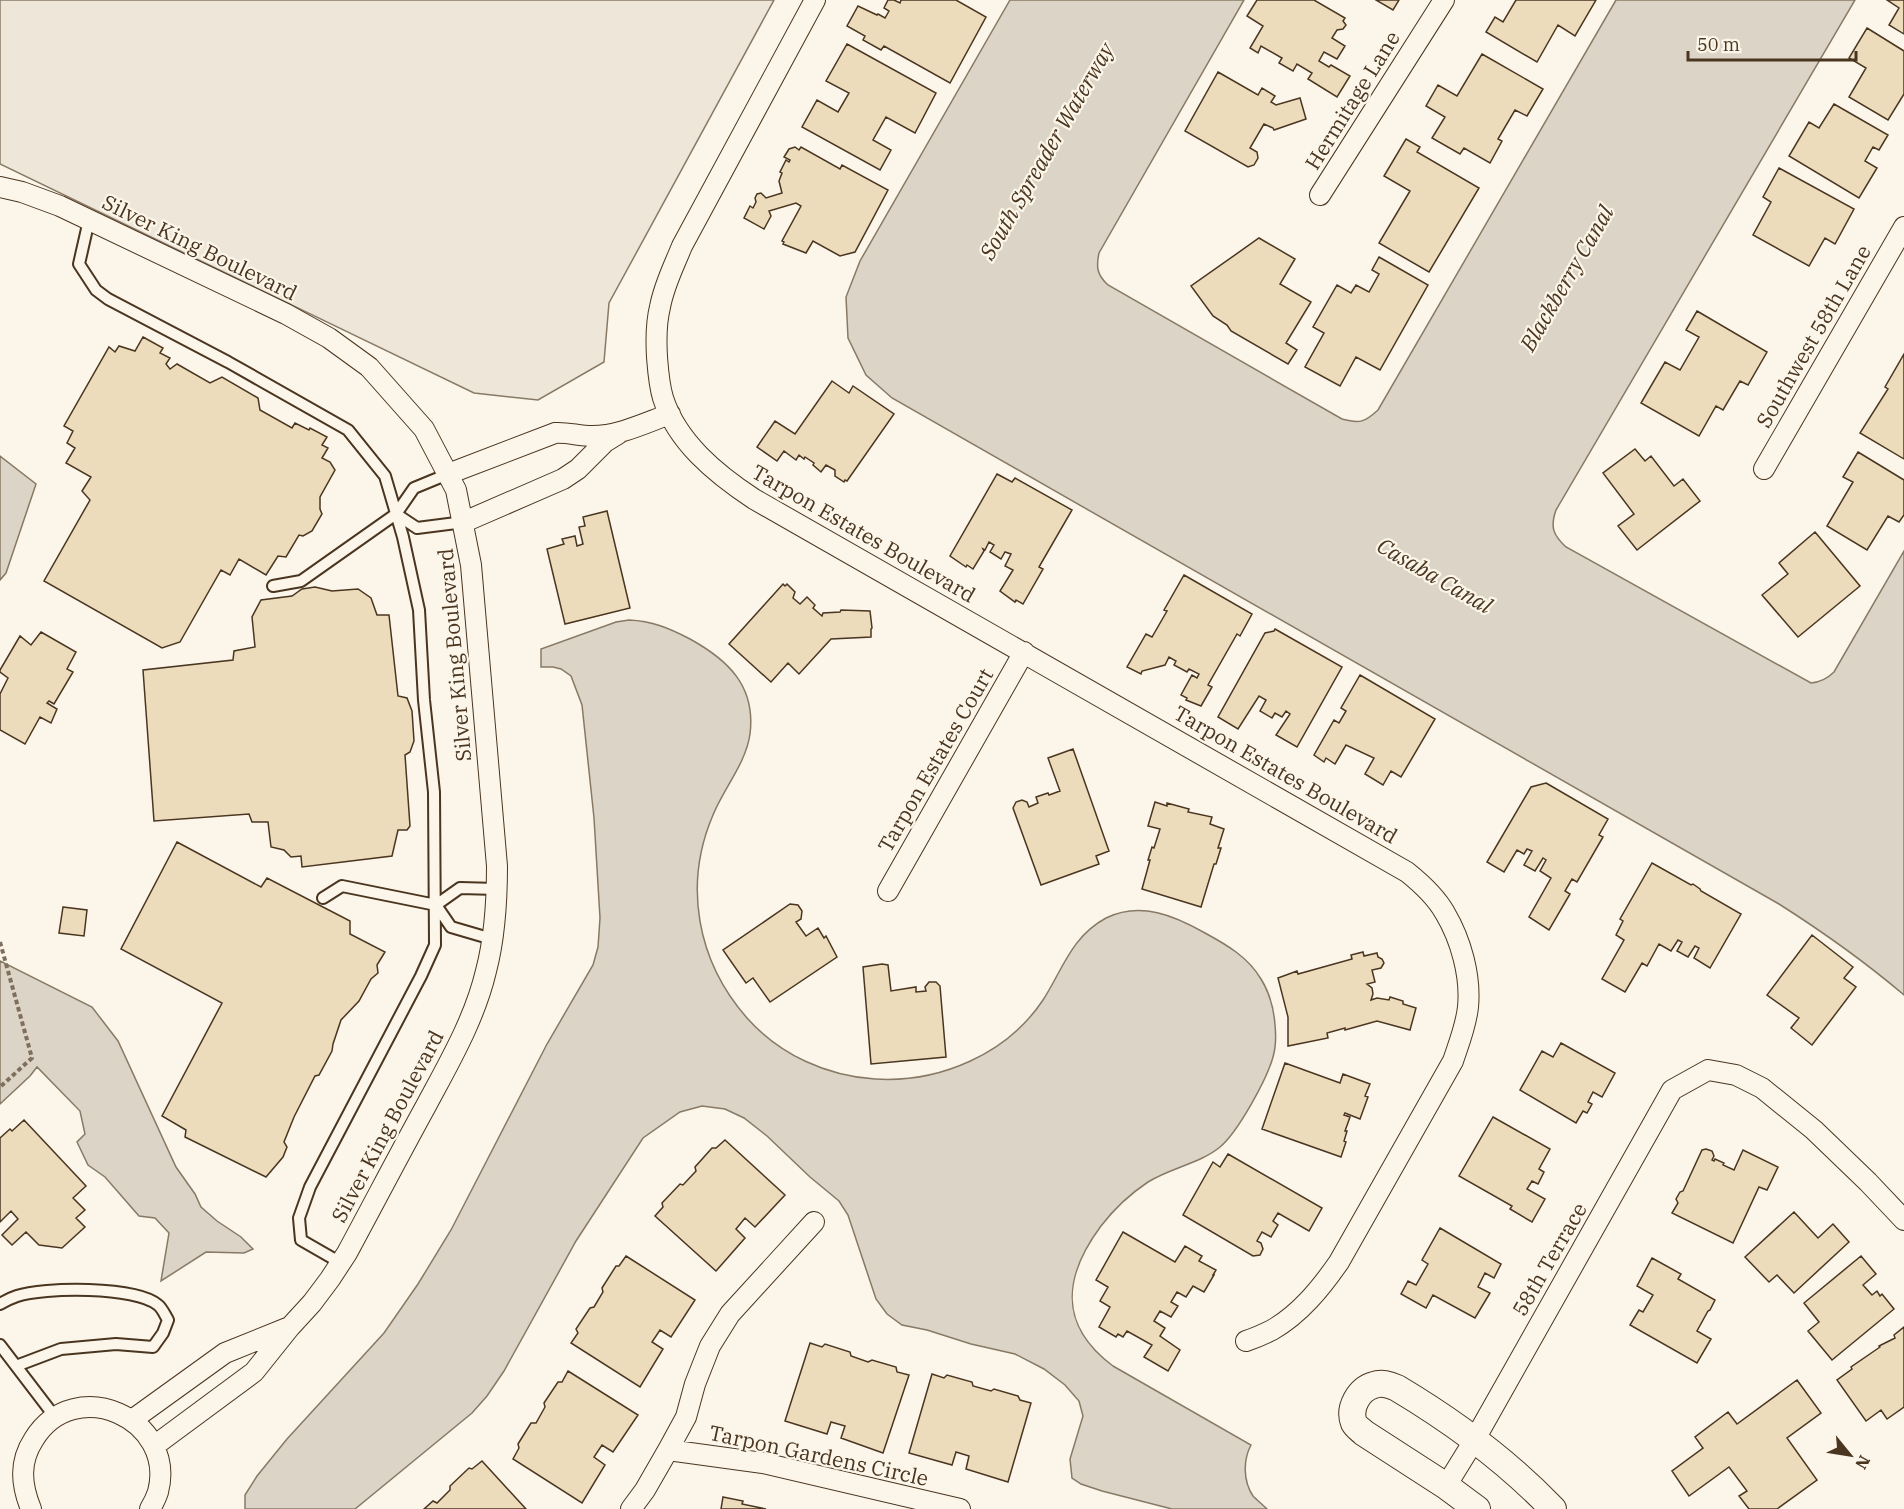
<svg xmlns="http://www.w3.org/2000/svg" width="1904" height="1509" viewBox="0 0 1904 1509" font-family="'IBM Plex Serif',serif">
<rect width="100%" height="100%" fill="#fbf6e9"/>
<path fill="#ede6d9" stroke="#887966" stroke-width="1.5" d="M 0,0 L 774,0 L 609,303 L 604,362 L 538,400 L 474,393 L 0,164 Z"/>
<path fill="#dcd4c6" stroke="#887966" stroke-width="1.5" d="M 1010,0 L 1244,0 L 1099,253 C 1096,267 1097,275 1108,285 L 1342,419 C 1360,424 1365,422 1378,410 L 1616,0 L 1855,0 L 1556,510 C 1550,527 1553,535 1566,547 L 1811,683 C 1821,682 1827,679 1834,672 L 1904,551 L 1904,995 C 1864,961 1823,932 1779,904 L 892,398 L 866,375 L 848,338 L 846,297 L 860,261 Z
M 0,456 L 36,484 L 6,573 L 0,580 Z
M 629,620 C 652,621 669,628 690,639 C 728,660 756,686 750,734 C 746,763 724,788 713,815 C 683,885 697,961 747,1018 C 780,1055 827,1076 875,1079 C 940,1083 1007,1054 1043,1000 C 1063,969 1071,937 1106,918 C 1141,901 1175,916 1205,933 C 1227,945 1248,957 1261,979 C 1269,992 1274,1010 1275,1025 C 1276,1035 1276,1047 1273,1057 C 1267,1079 1238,1132 1220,1147 C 1201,1163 1170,1168 1148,1182 C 1130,1194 1114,1209 1101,1226 C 1063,1277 1058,1325 1113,1366 L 1251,1445 C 1243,1460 1243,1481 1253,1496 C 1257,1500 1263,1505 1267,1509 L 1172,1509 L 1102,1491 L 1081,1484 L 1072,1478 L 1070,1459 L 1083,1416 L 1079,1401 L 1065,1385 L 1044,1369 L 1015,1354 L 971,1344 L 927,1330 L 902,1325 L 887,1314 L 876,1299 L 848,1215 L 839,1201 L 810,1177 L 767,1136 L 744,1118 L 725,1109 L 702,1106 L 680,1112 L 643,1138 L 576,1241 L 504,1371 L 487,1396 L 472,1413 L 355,1509 L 245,1509 L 245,1495 L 257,1476 L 287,1439 L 384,1333 L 418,1284 L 451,1230 L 547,1044 L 593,965 L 598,947 L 600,918 L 594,818 L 582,705 L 571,676 L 561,669 L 553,667 L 541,667 L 541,649 L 616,622 Z
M 0,961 L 92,1007 L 118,1041 L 176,1167 L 195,1194 L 201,1207 L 217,1221 L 241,1237 L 253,1249 L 244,1253 L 206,1252 L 161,1281 L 169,1233 L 155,1218 L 139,1216 L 105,1177 L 88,1165 L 77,1142 L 85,1134 L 80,1111 L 37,1067 L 30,1076 L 0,1104 Z"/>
<path fill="#ecdcbc" stroke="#4a3520" stroke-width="1.5" d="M 888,0 L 894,0 L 900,3 L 901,0 L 956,0 L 986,17 L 950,83 L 884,46 L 881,50 L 863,40 L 865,36 L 847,26 L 858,6 L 877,15 L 878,14 L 885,18 L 889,11 L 884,8 Z
M 1257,0 L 1314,0 L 1345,18 L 1343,21 L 1346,25 L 1343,29 L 1337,30 L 1332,38 L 1345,46 L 1337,59 L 1324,52 L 1319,61 L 1329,67 L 1331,65 L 1350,76 L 1337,97 L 1308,79 L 1312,73 L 1297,64 L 1293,71 L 1279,63 L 1282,58 L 1261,46 L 1258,53 L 1250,48 L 1263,26 L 1247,16 Z
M 1376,0 L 1399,0 L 1393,10 Z
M 1516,0 L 1596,0 L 1575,36 L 1558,25 L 1537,62 L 1486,32 L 1495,17 L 1503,22 Z
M 1887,0 L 1904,0 L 1904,34 L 1889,25 L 1899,8 Z
M 1867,28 L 1904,51 L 1904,94 L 1888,120 L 1849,97 L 1866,68 L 1849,58 Z
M 847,44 L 936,93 L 915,133 L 886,117 L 873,140 L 891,150 L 880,170 L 802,127 L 817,100 L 838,112 L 849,93 L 826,81 Z
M 1482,54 L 1543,89 L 1527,116 L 1515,110 L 1498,139 L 1502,141 L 1490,163 L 1464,148 L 1460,154 L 1432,138 L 1445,117 L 1426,106 L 1438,85 L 1457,96 Z
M 1218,72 L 1258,95 L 1262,88 L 1275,96 L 1271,102 L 1276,105 L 1300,98 L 1306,119 L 1274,130 L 1273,128 L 1264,124 L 1250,148 L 1257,152 L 1258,158 L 1254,165 L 1248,167 L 1185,131 Z
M 1834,104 L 1888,135 L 1879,150 L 1873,147 L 1865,161 L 1877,168 L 1859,198 L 1789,156 L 1809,122 L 1819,128 Z
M 1406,139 L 1420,147 L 1417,152 L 1479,188 L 1429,272 L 1379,243 L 1410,191 L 1384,176 Z
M 795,147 L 799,150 L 801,147 L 840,169 L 842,165 L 888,190 L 855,252 L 840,256 L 813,241 L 806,253 L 783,244 L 784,242 L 782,241 L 801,206 L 796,203 L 769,211 L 771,216 L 764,229 L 744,218 L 750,206 L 753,208 L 756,202 L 755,198 L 757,194 L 761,193 L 766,198 L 782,193 L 779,181 L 782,173 L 780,172 L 786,160 L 789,162 L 790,160 L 784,157 L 789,149 Z
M 1779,168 L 1854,209 L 1835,244 L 1825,238 L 1809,266 L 1753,235 L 1771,202 L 1763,197 Z
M 1259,238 L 1295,259 L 1280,284 L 1311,302 L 1286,343 L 1297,350 L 1288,364 L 1231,331 L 1227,325 L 1213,316 L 1191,286 Z
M 1379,257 L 1428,285 L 1380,370 L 1356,357 L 1340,386 L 1305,367 L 1324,333 L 1313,327 L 1337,285 L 1351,293 L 1356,285 L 1369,292 L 1379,274 L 1372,270 Z
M 1697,311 L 1767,352 L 1748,385 L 1740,381 L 1723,410 L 1716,406 L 1699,436 L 1641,403 L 1665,362 L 1680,370 L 1699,337 L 1686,330 Z
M 143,337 L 163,348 L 160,353 L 170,358 L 166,364 L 170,369 L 177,364 L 210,383 L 222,377 L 258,398 L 260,410 L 292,428 L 295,423 L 309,430 L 310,428 L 327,437 L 322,445 L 328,448 L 322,458 L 330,462 L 335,470 L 320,497 L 320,509 L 322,514 L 312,531 L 303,536 L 299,535 L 286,557 L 278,556 L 266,575 L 239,559 L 230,575 L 221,570 L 180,642 L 162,648 L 44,581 L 90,500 L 82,491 L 91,477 L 66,463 L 75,448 L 67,443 L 73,431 L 64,426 L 109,347 L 115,352 L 119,346 L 135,351 Z
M 1904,354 L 1904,459 L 1860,433 L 1888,389 L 1885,387 Z
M 832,381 L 849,393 L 853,386 L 894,414 L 847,481 L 845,480 L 844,482 L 835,476 L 835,470 L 826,465 L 821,472 L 813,465 L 814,463 L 805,457 L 804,459 L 799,455 L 796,460 L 784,451 L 777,461 L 757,447 L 775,421 L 795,434 Z
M 1635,449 L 1645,461 L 1651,456 L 1674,486 L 1683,479 L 1700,501 L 1637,550 L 1618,526 L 1634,514 L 1603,473 Z
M 1858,452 L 1904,480 L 1904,515 L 1899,522 L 1888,516 L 1867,550 L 1827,526 L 1853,482 L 1843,477 Z
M 997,474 L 1012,482 L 1015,478 L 1072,510 L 1039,567 L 1043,569 L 1023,604 L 1016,600 L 1015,602 L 1000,591 L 1013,570 L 1005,566 L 1011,554 L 1005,552 L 1001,559 L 990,552 L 994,545 L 989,542 L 985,550 L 983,549 L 984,551 L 973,569 L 967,565 L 966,567 L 950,556 Z
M 607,511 L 630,608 L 565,624 L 547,549 L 564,544 L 562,539 L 575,536 L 577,546 L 583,544 L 579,527 L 585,526 L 583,517 Z
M 1815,532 L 1860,586 L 1798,637 L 1762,595 L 1788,574 L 1779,563 Z
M 1184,575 L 1252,614 L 1240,636 L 1237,634 L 1208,685 L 1212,687 L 1201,706 L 1186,700 L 1187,698 L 1181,695 L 1192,675 L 1197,678 L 1199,674 L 1189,669 L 1187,672 L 1174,665 L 1176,661 L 1169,657 L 1165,665 L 1142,671 L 1141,674 L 1127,667 L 1146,634 L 1152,637 L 1167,611 L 1164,610 Z
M 783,584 L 785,586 L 787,584 L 795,592 L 793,598 L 800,604 L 807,597 L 815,605 L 813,608 L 822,616 L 823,613 L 840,612 L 841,610 L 870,611 L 872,628 L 871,629 L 871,637 L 831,639 L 799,674 L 788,663 L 771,682 L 729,644 Z
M 315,587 L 332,591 L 358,589 L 371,598 L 377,615 L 389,615 L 398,696 L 407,698 L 412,711 L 414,741 L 410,752 L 405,755 L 410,826 L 407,830 L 398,830 L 392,856 L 302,867 L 301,856 L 291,857 L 284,850 L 271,847 L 268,822 L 252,822 L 249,814 L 154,821 L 143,670 L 233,660 L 234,651 L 255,647 L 252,617 L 261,600 L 292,596 L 302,589 Z
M 1275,629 L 1342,667 L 1297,747 L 1276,735 L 1290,714 L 1286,711 L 1282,717 L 1275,713 L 1272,718 L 1260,711 L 1266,700 L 1259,696 L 1238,729 L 1218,717 L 1265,633 L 1274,631 Z
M 41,632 L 76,652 L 67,669 L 73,672 L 54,704 L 49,701 L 47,703 L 57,709 L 51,723 L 40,717 L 25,744 L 0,730 L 0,694 L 8,678 L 0,672 L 0,670 L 20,636 L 31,645 Z
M 1360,675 L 1435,719 L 1401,777 L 1391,771 L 1383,785 L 1365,774 L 1374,758 L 1346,745 L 1335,764 L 1326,758 L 1324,762 L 1314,755 L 1334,720 L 1339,723 L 1346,711 L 1341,708 Z
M 1073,749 L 1109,851 L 1096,856 L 1099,864 L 1041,885 L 1013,808 L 1016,802 L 1022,800 L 1027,802 L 1029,807 L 1038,803 L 1036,797 L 1048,793 L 1049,795 L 1060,791 L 1048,758 Z
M 1546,783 L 1608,819 L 1599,835 L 1603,837 L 1577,882 L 1572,879 L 1565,891 L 1570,894 L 1549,930 L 1529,917 L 1551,878 L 1540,871 L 1546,860 L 1543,858 L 1535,871 L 1524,865 L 1532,851 L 1527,849 L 1524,854 L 1517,850 L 1504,872 L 1487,862 L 1531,787 Z
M 1155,802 L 1167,806 L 1167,803 L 1189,809 L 1188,812 L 1212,817 L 1210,824 L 1224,829 L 1218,848 L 1221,848 L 1216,864 L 1214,864 L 1201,907 L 1142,889 L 1150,860 L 1148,860 L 1152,847 L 1154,848 L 1160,829 L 1148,826 Z
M 177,842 L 261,887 L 267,878 L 350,921 L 350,934 L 385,952 L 377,965 L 378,973 L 371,979 L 359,1001 L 341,1020 L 333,1044 L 332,1051 L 319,1075 L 315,1076 L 294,1117 L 284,1142 L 287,1147 L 283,1157 L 266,1177 L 185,1137 L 186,1130 L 162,1116 L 222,1003 L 121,949 Z
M 1652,863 L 1691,885 L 1693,884 L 1700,889 L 1701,891 L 1741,914 L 1710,968 L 1694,958 L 1699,948 L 1695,946 L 1688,957 L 1677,951 L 1682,942 L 1678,940 L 1671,951 L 1659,944 L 1647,966 L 1642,963 L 1625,992 L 1602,979 L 1624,940 L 1616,935 L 1623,921 L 1620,919 Z
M 790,904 L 798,905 L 802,911 L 801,919 L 796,922 L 806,936 L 818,928 L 824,938 L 826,936 L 837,957 L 770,1002 L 753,978 L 746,983 L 723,950 Z
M 63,907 L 87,910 L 84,936 L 59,933 Z
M 1812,935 L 1853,967 L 1844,978 L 1856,987 L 1812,1045 L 1791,1028 L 1799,1018 L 1767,995 Z
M 1363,952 L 1364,956 L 1377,953 L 1378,957 L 1382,959 L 1384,963 L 1381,968 L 1372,970 L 1375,982 L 1367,984 L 1372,988 L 1373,994 L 1371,1000 L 1377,998 L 1389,1000 L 1390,997 L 1403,1001 L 1403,1004 L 1416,1008 L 1410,1030 L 1377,1021 L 1345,1030 L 1345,1028 L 1327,1033 L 1328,1038 L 1288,1046 L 1288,1017 L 1278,978 L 1297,971 L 1298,974 L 1352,959 L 1351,955 Z
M 882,964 L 888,965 L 891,991 L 916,987 L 916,992 L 926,991 L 925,987 L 929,982 L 936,982 L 940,986 L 946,1057 L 871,1064 L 863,967 Z
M 1561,1043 L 1615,1073 L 1602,1097 L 1593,1092 L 1588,1102 L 1592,1104 L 1587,1113 L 1583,1111 L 1576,1123 L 1520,1090 L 1542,1051 L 1553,1057 Z
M 1285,1063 L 1340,1083 L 1343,1074 L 1370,1084 L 1365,1096 L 1368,1097 L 1360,1119 L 1345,1113 L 1344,1115 L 1350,1117 L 1345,1131 L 1347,1131 L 1344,1141 L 1346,1142 L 1341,1157 L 1262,1129 Z
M 1493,1117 L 1550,1149 L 1539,1169 L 1544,1172 L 1538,1184 L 1532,1181 L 1527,1189 L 1545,1199 L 1532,1222 L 1510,1209 L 1512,1206 L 1459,1176 Z
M 24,1120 L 86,1186 L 73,1198 L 85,1210 L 76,1218 L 85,1227 L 62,1248 L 39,1245 L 26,1232 L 12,1245 L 2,1235 L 18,1219 L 11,1211 L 0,1222 L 0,1138 L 10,1129 L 12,1131 Z
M 725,1140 L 785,1195 L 755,1227 L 745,1218 L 736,1229 L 745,1238 L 716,1271 L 655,1216 L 663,1207 L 662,1203 L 680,1184 L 683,1185 L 696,1171 L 695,1167 L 712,1148 L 716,1148 Z
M 1706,1149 L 1712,1151 L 1714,1156 L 1712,1160 L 1714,1161 L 1715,1159 L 1724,1163 L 1723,1165 L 1734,1170 L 1743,1150 L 1778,1167 L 1767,1190 L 1759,1187 L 1733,1243 L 1672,1213 L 1678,1203 L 1676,1199 L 1680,1192 L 1683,1191 L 1702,1150 Z
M 1228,1154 L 1322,1208 L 1309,1231 L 1278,1213 L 1273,1221 L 1278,1225 L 1271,1237 L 1262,1232 L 1257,1241 L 1261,1243 L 1263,1249 L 1260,1255 L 1253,1256 L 1183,1215 L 1213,1162 L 1220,1167 Z
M 1794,1212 L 1818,1238 L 1833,1224 L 1849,1242 L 1794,1293 L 1777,1275 L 1769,1282 L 1745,1257 Z
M 1440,1228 L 1501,1264 L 1494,1278 L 1485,1273 L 1478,1287 L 1490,1293 L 1475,1318 L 1433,1295 L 1426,1308 L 1401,1294 L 1408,1281 L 1416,1285 L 1428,1264 L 1422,1260 Z
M 1123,1232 L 1175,1262 L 1185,1246 L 1202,1256 L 1199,1261 L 1216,1270 L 1213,1275 L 1214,1275 L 1204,1292 L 1193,1286 L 1186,1297 L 1177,1292 L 1171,1302 L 1178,1306 L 1171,1317 L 1160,1311 L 1154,1321 L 1165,1328 L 1160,1336 L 1180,1350 L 1168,1371 L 1144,1357 L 1152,1345 L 1127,1331 L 1123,1337 L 1118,1334 L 1116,1337 L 1099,1327 L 1110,1307 L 1100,1301 L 1108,1287 L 1096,1280 Z
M 626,1256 L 695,1300 L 671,1337 L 660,1330 L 652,1342 L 663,1349 L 640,1387 L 571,1343 L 578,1333 L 576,1329 L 590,1308 L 594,1307 L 603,1292 L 602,1288 L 616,1266 L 619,1266 Z
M 1861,1256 L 1876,1274 L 1863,1285 L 1872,1295 L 1877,1291 L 1880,1296 L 1882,1294 L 1894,1309 L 1832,1360 L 1808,1331 L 1819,1322 L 1804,1303 Z
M 1652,1258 L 1681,1274 L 1678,1279 L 1715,1300 L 1710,1310 L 1708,1311 L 1697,1331 L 1711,1339 L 1697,1363 L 1630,1325 L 1639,1310 L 1643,1312 L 1653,1295 L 1637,1286 Z
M 1904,1327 L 1904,1407 L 1887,1419 L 1881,1410 L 1866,1421 L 1837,1380 L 1852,1369 L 1851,1367 L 1880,1347 L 1879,1346 L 1895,1338 L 1894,1335 Z
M 810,1343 L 822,1347 L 825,1344 L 850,1352 L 851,1356 L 868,1362 L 872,1360 L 896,1367 L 897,1372 L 909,1375 L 883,1453 L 841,1438 L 845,1426 L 831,1422 L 827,1434 L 785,1421 Z
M 568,1371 L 638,1415 L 613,1452 L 602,1445 L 594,1457 L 605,1465 L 582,1503 L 513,1459 L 519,1448 L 518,1444 L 531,1423 L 536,1423 L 545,1407 L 544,1403 L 558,1382 L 562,1382 Z
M 932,1374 L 944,1378 L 947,1375 L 972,1382 L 973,1386 L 991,1391 L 994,1389 L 1018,1396 L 1020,1400 L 1031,1403 L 1008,1482 L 966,1469 L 969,1456 L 956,1452 L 952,1465 L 909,1453 Z
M 1797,1380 L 1821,1413 L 1787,1438 L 1817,1480 L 1777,1509 L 1749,1509 L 1739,1496 L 1747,1491 L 1729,1467 L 1689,1496 L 1672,1471 L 1703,1448 L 1695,1437 L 1728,1412 L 1737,1424 Z
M 482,1461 L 526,1509 L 424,1509 L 433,1501 L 437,1503 L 450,1490 L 450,1486 L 469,1468 L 472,1469 Z
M 723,1497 L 743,1501 L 742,1504 L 766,1509 L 721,1509 Z"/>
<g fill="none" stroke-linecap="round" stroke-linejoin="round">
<g stroke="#4a3520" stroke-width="14">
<path id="service" d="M 89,220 L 79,264 L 96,290 L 108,299 L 228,362 L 348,430 L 385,476 L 403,537 L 419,610 L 424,700 L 434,792 L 435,945 L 421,976 L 310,1187 L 299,1218 L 301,1240 L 341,1263
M 448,474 L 414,488 L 396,514 L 417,528 L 464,522
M 273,586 L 301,581 L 396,514
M 323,898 L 342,886 L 436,905
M 492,939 L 451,927 L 436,905 L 460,888 L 497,889
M 0,1304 C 5,1301 11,1298 17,1296 C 43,1287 136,1286 158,1305 C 162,1308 165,1315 168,1320 L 163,1333 L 153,1347 L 116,1344 L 61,1349 L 16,1366
M 0,1345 L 55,1417"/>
</g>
<g stroke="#4a3520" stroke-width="22">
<path id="minor" d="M 815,0 L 682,246 C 674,266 664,285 660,307 C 656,323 656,340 657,357 C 658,370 659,385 663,398 C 677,442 716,474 754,499 L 1407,872 C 1422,884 1436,897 1445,913 C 1461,940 1471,976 1468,1007 C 1466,1026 1459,1043 1453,1061 L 1339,1262 C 1321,1288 1300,1314 1272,1330 C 1264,1334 1255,1338 1246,1341
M 0,187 L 22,192 L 60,206 L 286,314 L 329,338 L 369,367 L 424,429 L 456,490 L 471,565 L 497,866 C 497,901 495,937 486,971 C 475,1018 450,1061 427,1104 C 400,1153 374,1203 347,1253 L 330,1279 L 312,1303 L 290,1327 L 254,1372 L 154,1446
M 1320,195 L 1444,0
M 1764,469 L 1904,227
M 448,474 L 555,433 C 567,432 579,436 592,436 C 619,436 645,423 670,414
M 464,522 L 563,479 L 578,469 L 605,442 L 618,434
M 888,891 L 1024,652
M 132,1420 L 225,1353 L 287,1328
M 668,1450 L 686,1417 L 695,1384 L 710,1346 L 730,1314 L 814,1222
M 1446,1486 L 1475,1439 L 1672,1090 L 1708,1070 L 1736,1075 L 1762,1088 L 1814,1130 L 1868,1182 L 1904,1220
M 31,1509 C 21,1484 19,1462 34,1439 C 75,1373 177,1419 158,1492 C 156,1498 153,1504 150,1509
M 631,1509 L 645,1490 L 668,1450 L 763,1463 L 960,1509"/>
</g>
<g stroke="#4a3520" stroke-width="28">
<path id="tertiary" d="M 1477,1509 L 1446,1486 L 1364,1433 C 1361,1430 1356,1427 1354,1423 C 1348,1408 1359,1389 1374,1385 C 1382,1382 1390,1385 1397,1388 C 1454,1422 1507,1461 1553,1509"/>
</g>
<path stroke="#7f6f5c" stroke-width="4" stroke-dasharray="4.5 3" stroke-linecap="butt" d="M 0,942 L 32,1058 L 0,1087"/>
<use href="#service" stroke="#fbf6e9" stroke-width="10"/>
<use href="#minor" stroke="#fbf6e9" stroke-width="20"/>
<use href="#tertiary" stroke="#fbf6e9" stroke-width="26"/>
</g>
<g text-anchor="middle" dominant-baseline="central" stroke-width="4.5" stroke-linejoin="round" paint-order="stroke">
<g font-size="21" fill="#4a3520" stroke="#fbf6e9">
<text transform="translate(1352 100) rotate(-58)">Hermitage Lane</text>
<text transform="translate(200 247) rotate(26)">Silver King Boulevard</text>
<text transform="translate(1813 336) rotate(-60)">Southwest 58th Lane</text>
<text transform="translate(864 533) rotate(30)">Tarpon Estates Boulevard</text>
<text transform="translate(454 655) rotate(-95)">Silver King Boulevard</text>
<text transform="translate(935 760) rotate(-60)">Tarpon Estates Court</text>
<text transform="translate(1286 774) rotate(30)">Tarpon Estates Boulevard</text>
<text transform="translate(387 1126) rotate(-62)">Silver King Boulevard</text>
<text transform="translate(1549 1259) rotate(-60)">58th Terrace</text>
<text transform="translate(819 1455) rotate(12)">Tarpon Gardens Circle</text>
</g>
<g font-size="22" font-style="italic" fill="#4a3520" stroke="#fbf6e9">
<text transform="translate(1046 151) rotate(-60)">South Spreader Waterway</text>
<text transform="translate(1566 278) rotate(-60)">Blackberry Canal</text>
<text transform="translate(1435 575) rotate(30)">Casaba Canal</text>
</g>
</g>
<g transform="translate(1850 1455) rotate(120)" stroke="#fbf6e9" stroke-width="4.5" paint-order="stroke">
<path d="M0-4.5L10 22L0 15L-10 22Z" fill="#4a3520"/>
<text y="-9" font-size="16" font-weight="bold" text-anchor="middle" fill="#4a3520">N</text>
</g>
<path d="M1688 51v9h168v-9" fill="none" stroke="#4a3520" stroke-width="3"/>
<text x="1697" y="51" font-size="18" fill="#4a3520" stroke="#fbf6e9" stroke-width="4.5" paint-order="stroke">50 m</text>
</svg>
